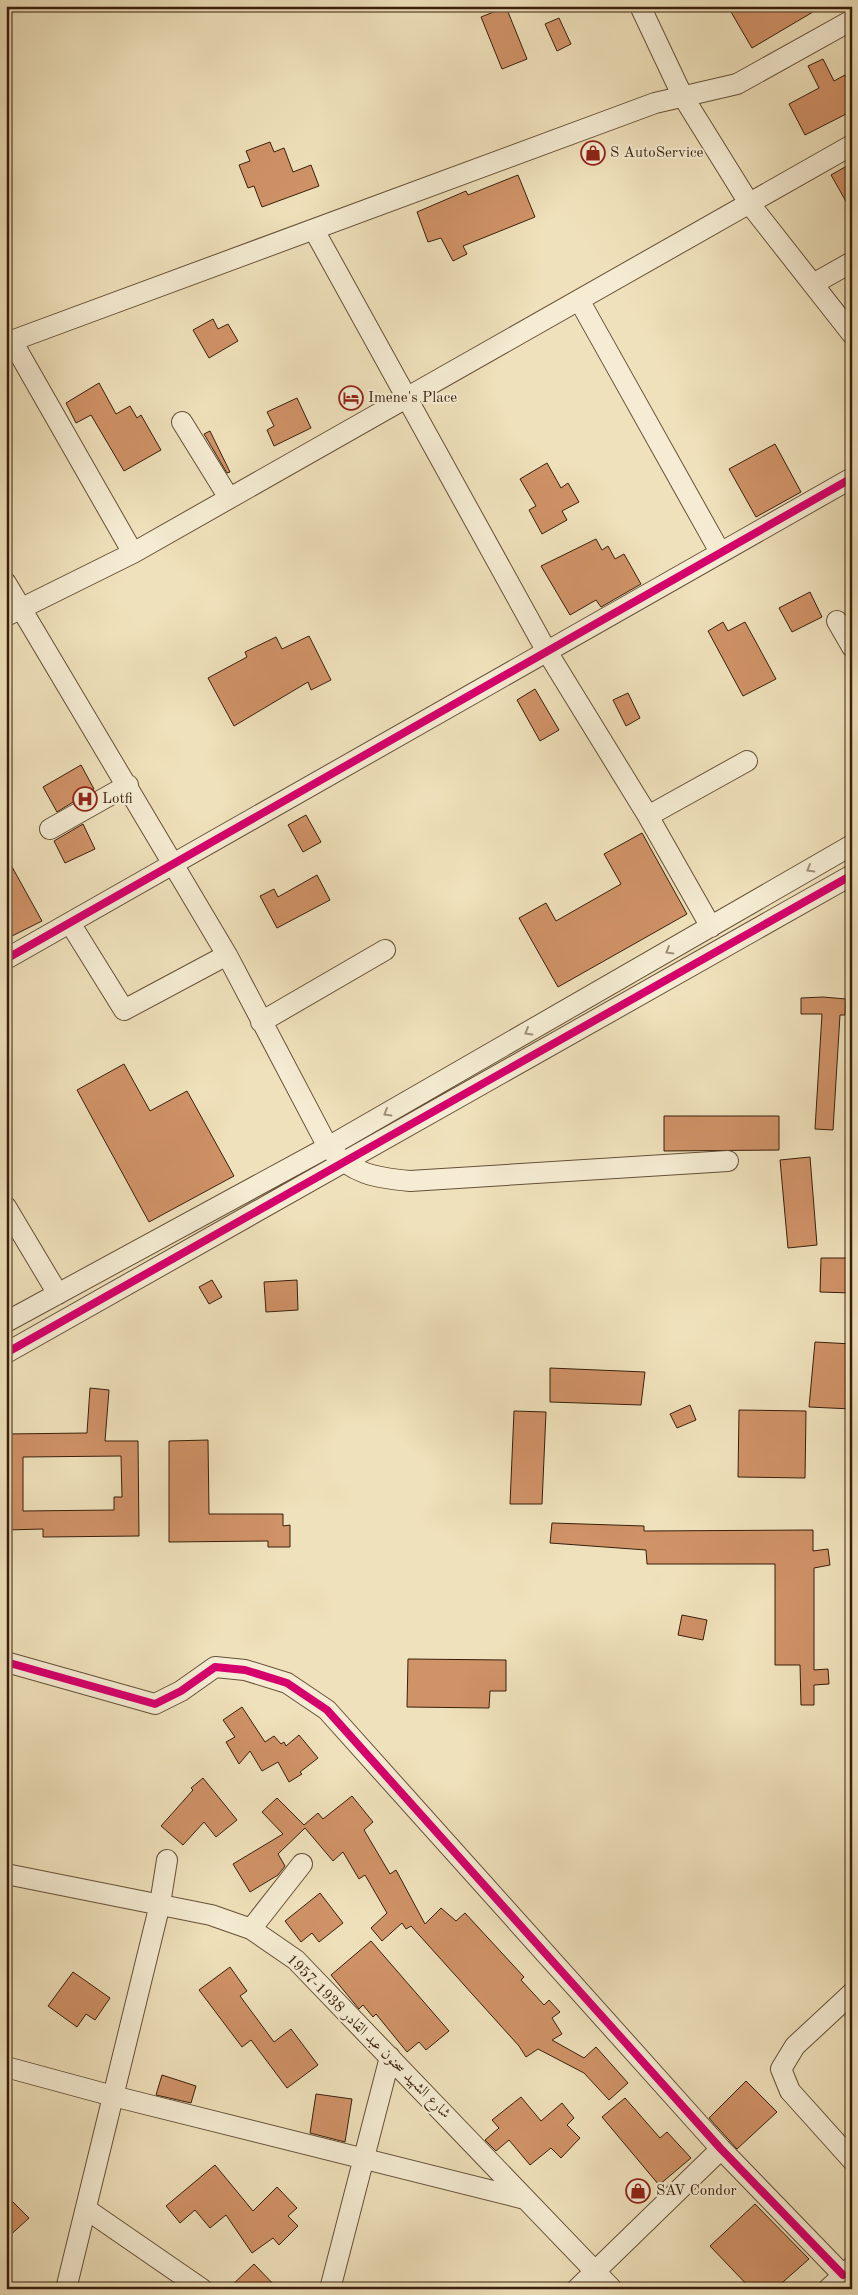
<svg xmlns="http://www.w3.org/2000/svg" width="858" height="2295" viewBox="0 0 858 2295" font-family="'Old Standard TT',Amiri,serif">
<rect width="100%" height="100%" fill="#efe1bb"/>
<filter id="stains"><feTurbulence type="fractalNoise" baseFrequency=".004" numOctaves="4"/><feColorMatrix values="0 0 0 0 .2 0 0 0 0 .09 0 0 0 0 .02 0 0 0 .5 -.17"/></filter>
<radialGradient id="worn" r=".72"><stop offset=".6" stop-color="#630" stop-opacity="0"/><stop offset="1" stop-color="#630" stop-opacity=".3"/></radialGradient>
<path fill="#d09267" stroke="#381f0b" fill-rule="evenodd" d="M 740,6 L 823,6 L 752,48 L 731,12 Z
M 506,7 L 527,59 L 502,69 L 481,17 Z
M 559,18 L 571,44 L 557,51 L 545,24 Z
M 823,59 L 834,81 L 845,75 L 852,89 L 852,111 L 805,135 L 789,104 L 819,88 L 808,66 Z
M 270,142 L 274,152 L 284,148 L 293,172 L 311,165 L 319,186 L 262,207 L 254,186 L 248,188 L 239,165 L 250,161 L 246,151 Z
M 852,163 L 852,212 L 831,175 Z
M 518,175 L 535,217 L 463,246 L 467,254 L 453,261 L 441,238 L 428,242 L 417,212 L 466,191 L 468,195 Z
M 213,319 L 218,329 L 228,324 L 238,341 L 209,358 L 193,330 Z
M 99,383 L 116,414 L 130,406 L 137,418 L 141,415 L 161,450 L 124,471 L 91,415 L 76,423 L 66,403 Z
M 297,398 L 311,428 L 274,446 L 267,430 L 274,426 L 267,412 Z
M 210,431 L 230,472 L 227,473 L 204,434 Z
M 775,444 L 801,492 L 756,517 L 729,469 Z
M 547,463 L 561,488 L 568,483 L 579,502 L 562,511 L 567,520 L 542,534 L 529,510 L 536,506 L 520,479 Z
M 596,539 L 602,550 L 608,546 L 615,559 L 624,554 L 641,584 L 601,607 L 596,600 L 570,615 L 541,566 Z
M 810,592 L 822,617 L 792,632 L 779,608 Z
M 723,622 L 728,631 L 745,622 L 776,679 L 743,696 L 708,631 Z
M 309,636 L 331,680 L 311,690 L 308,682 L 234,726 L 208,678 L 247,657 L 245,652 L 276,637 L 282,649 Z
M 535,689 L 559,730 L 540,741 L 517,700 Z
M 628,693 L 640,718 L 626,726 L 613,700 Z
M 81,765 L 94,789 L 57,812 L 43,787 Z
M 306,815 L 321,842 L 303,852 L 288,825 Z
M 83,824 L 95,849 L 65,863 L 54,841 Z
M 642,833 L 687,914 L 558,987 L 519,918 L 546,903 L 556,921 L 621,884 L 604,854 Z
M 6,856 L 42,921 L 6,939 Z
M 317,875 L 330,900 L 277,928 L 260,896 L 274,889 L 278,897 Z
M 823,997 L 846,999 L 845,1015 L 840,1015 L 833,1130 L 815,1129 L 822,1014 L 801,1014 L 801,998 Z
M 124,1064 L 150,1111 L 187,1091 L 234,1176 L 149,1222 L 77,1090 Z
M 664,1116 L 779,1116 L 779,1150 L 664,1151 Z
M 810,1157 L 817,1245 L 788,1248 L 780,1160 Z
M 821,1258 L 852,1258 L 852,1293 L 820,1292 Z
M 212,1280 L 222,1297 L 209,1304 L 199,1287 Z
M 297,1280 L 298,1310 L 266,1312 L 264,1282 Z
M 815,1342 L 852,1344 L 852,1409 L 809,1407 Z
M 550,1368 L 645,1372 L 641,1405 L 550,1402 Z
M 90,1388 L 109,1390 L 105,1441 L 138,1441 L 139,1536 L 43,1537 L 43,1529 L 6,1530 L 6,1434 L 87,1433 ZM 121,1456 L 122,1497 L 114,1497 L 114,1510 L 23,1511 L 23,1457 Z
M 690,1405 L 696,1420 L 677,1428 L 670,1414 Z
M 739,1410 L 806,1411 L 805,1478 L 738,1477 Z
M 514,1411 L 546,1412 L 542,1504 L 510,1504 Z
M 208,1440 L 209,1514 L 283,1514 L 283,1526 L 290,1525 L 290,1547 L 268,1547 L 268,1541 L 169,1542 L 169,1441 Z
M 552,1523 L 644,1526 L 644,1531 L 813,1530 L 813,1551 L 828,1549 L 830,1565 L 814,1568 L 814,1670 L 828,1669 L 829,1684 L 814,1685 L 814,1705 L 801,1705 L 800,1665 L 775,1665 L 775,1564 L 647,1564 L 646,1550 L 550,1543 Z
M 682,1615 L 707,1620 L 703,1640 L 678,1635 Z
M 408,1659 L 506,1660 L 506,1691 L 490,1691 L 489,1708 L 407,1707 Z
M 242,1707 L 265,1742 L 274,1736 L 281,1744 L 284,1742 L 286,1746 L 299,1735 L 318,1758 L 300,1772 L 302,1774 L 289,1782 L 278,1762 L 262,1771 L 250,1751 L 239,1764 L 226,1742 L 235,1737 L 223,1720 Z
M 203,1778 L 237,1820 L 216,1837 L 204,1822 L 183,1845 L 161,1826 L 193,1790 L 191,1788 Z
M 352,1796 L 373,1822 L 364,1830 L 390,1874 L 396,1870 L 425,1924 L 441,1908 L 456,1921 L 465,1913 L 524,1977 L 521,1980 L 544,2005 L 549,2000 L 560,2012 L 552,2018 L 562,2034 L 552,2040 L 584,2058 L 596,2047 L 628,2083 L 609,2100 L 584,2073 L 538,2049 L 526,2057 L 519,2046 L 411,1926 L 406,1929 L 402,1923 L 382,1941 L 371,1928 L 387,1913 L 365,1875 L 359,1879 L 343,1852 L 333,1861 L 305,1828 L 278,1854 L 285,1866 L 278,1875 L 250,1892 L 233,1864 L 283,1834 L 262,1812 L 277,1798 L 304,1825 L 318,1813 L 323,1819 Z
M 320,1893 L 343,1923 L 319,1942 L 312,1933 L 301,1942 L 285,1921 Z
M 371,1941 L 449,2031 L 426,2050 L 419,2042 L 407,2052 L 376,2014 L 373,2017 L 363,2005 L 359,2009 L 331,1975 Z
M 230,1967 L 247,1991 L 240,1996 L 274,2042 L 291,2029 L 318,2065 L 287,2088 L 251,2040 L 242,2047 L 199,1990 Z
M 73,1972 L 110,1998 L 95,2020 L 86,2014 L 77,2027 L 48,2006 Z
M 162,2075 L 196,2086 L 191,2103 L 156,2095 Z
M 746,2081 L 777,2112 L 737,2149 L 709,2118 Z
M 316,2094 L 352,2099 L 345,2142 L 310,2133 Z
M 521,2097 L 541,2121 L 562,2103 L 574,2118 L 567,2125 L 580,2138 L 561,2158 L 551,2148 L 530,2165 L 509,2140 L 496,2151 L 485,2140 L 499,2128 L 492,2120 Z
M 625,2098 L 660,2138 L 667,2132 L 691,2158 L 659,2185 L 602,2117 Z
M 215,2165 L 253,2211 L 277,2187 L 297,2208 L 288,2216 L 298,2226 L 279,2245 L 273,2238 L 252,2253 L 226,2215 L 210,2228 L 195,2210 L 180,2223 L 166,2206 Z
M 6,2195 L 29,2218 L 6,2239 Z
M 755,2204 L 809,2259 L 775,2289 L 751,2289 L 710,2246 Z
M 254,2264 L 278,2289 L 228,2289 Z"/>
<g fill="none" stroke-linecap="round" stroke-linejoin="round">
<g stroke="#665037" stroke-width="22">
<path id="minor" d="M 640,6 L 682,95 L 749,203 L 852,334
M 314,230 L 546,650 L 648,816 L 711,927
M 813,284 L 852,262
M 579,300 L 720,552
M 12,341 L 133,553
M 6,343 L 655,103 L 737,84 L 852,20
M 182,422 L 229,498
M 6,583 L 227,955 L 328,1147 C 352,1174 376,1178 410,1181 L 728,1161
M 6,616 L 133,553 L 852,145
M 837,621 L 852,647
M 648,816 L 747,761
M 50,829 L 128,785
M 70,923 L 124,1010 L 227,955
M 6,959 L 852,478
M 261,1022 L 385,950
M 6,1207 L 58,1294
M 6,1322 L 328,1147 L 852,845
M 6,1353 L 852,875
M 6,1662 L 155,1704 L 181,1691 L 215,1667 L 245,1670 L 287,1683 L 327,1710 L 721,2149 L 843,2275
M 6,1874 L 211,1915 L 251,1929 L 296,1960 L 612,2289
M 251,1929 L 302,1864
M 852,1993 L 795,2046 L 781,2069 L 790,2091 L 852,2160
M 6,2067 L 113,2096 L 525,2199
M 86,2209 L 202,2289
M 66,2289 L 160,1904 L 167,1860
M 330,2289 L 390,2057
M 577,2289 L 721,2149
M 828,2289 L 852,2267"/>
</g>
<use href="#minor" stroke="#f5ecd3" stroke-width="20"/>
<g stroke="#f5ecd3" stroke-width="11">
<path id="cycleway" d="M 6,959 L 852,478
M 6,1353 L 852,875
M 6,1662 L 155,1704 L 181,1691 L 215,1667 L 245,1670 L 287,1683 L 327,1710 L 721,2149 L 843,2275"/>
</g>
<use href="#cycleway" stroke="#d6006c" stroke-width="8"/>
</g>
<defs><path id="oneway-chevron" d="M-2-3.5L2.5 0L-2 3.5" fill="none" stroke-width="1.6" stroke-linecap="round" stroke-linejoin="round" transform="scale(1.25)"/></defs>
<g stroke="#a09079">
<use href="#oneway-chevron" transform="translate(810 869) rotate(150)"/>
<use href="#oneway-chevron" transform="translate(669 951) rotate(150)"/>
<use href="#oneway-chevron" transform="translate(528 1032) rotate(150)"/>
<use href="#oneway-chevron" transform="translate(387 1113) rotate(150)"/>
</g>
<defs>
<g id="shop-ring" transform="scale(1.25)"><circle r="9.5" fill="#f5ecd3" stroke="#8f2418" stroke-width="1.5"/><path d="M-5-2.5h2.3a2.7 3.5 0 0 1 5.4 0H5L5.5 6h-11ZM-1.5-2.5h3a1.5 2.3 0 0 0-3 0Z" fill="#8f2418"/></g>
<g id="hotel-ring" transform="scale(1.25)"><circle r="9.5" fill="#f5ecd3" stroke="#8f2418" stroke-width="1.5"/><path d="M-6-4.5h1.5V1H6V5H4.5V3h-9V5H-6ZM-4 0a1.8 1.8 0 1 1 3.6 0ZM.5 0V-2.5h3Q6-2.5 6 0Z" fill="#8f2418"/></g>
<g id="hospital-ring" transform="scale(1.25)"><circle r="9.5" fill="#f5ecd3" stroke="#8f2418" stroke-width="1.5"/><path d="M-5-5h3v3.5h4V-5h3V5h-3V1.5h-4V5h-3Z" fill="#8f2418"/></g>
</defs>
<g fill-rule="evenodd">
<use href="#shop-ring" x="593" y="153"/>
<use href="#hotel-ring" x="351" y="398"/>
<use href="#hospital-ring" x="85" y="799"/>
<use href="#shop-ring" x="638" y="2191"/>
</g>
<g text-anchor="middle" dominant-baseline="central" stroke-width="4" stroke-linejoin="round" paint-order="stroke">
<g font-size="15" fill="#381f0b" stroke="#f5ecd3" text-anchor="start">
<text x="610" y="153">S AutoService</text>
<text x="368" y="398">Imene's Place</text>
<text x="102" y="799">Lotfi</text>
<text x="656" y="2191">SAV Condor</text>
</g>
<g font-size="15" fill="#381f0b" stroke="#f5ecd3">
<text transform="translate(368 2037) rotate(45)">شارع الشهيد سحنون عبد القادر 1938-1957</text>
</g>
</g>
<rect width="858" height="2295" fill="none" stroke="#efe1bb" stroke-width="25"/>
<rect x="8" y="8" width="843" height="2280" fill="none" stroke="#381f0b" stroke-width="2.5"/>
<rect x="12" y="12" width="833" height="2270" fill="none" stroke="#381f0b"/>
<rect width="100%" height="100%" filter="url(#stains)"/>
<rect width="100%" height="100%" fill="url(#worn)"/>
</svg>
